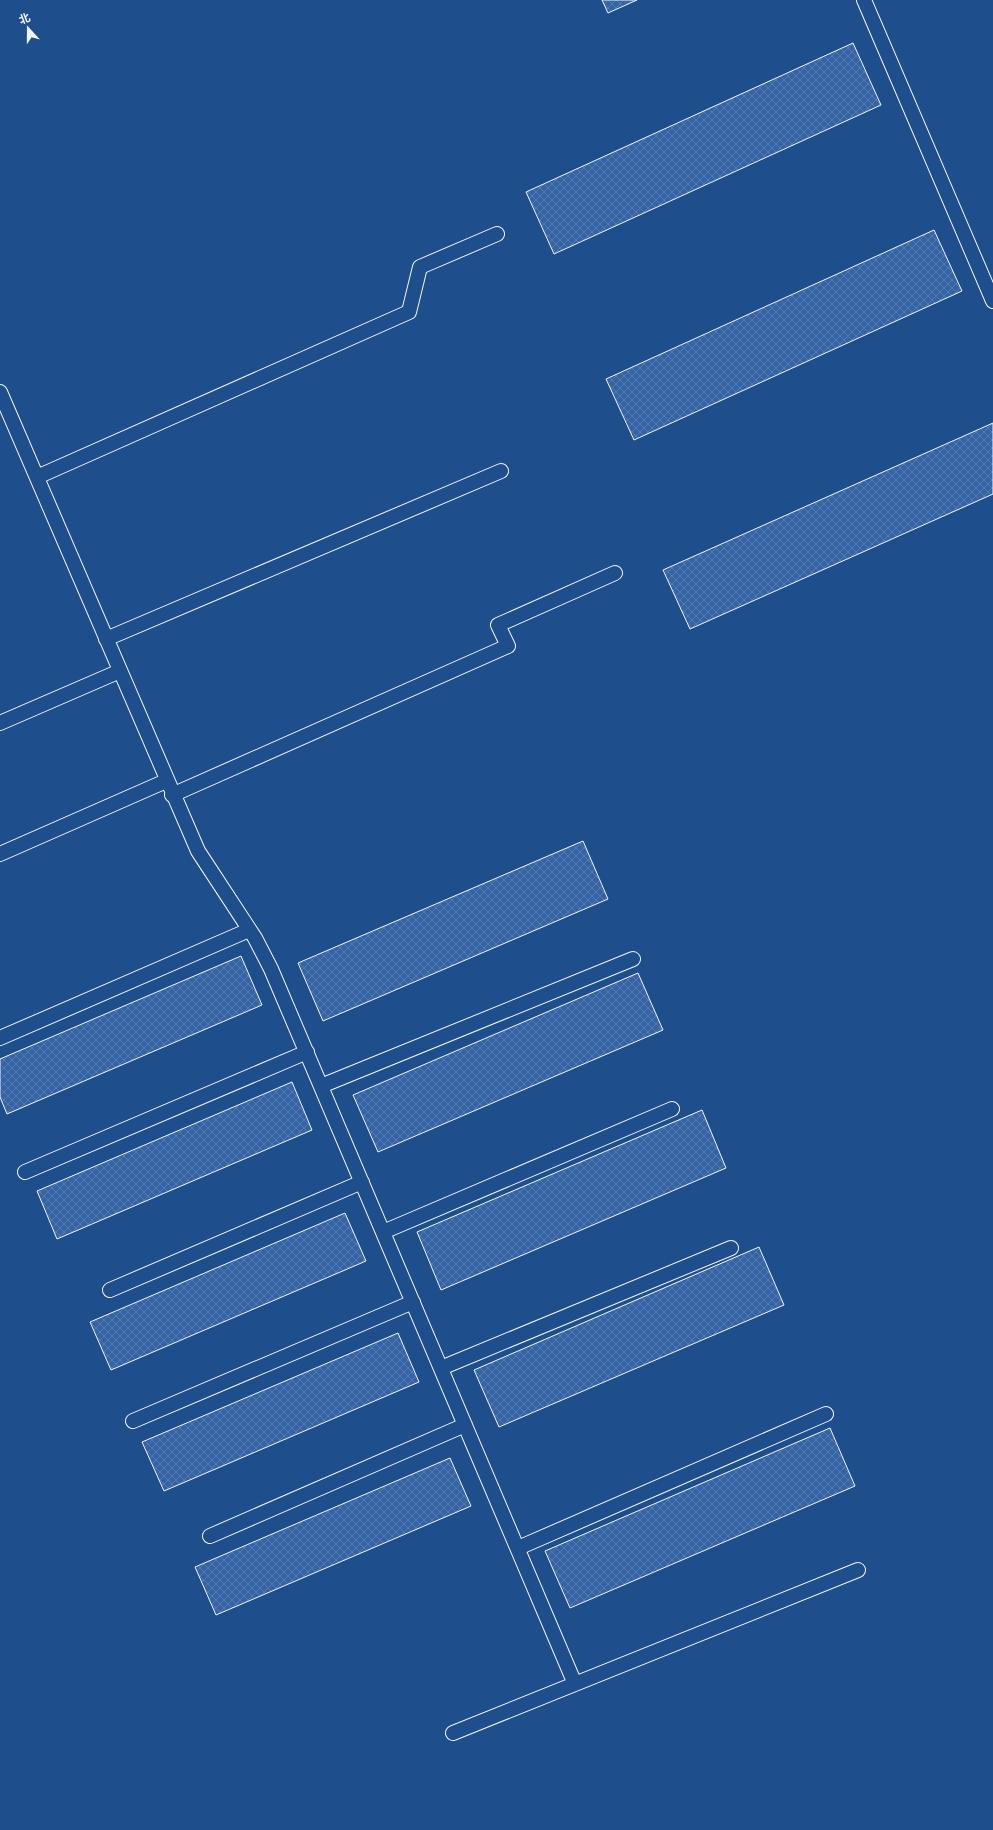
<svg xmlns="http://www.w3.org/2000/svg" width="993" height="1830" viewBox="0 0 993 1830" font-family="'Exo 2','Noto Sans SC',sans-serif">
<defs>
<pattern id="building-cross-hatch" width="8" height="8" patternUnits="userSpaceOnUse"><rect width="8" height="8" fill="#3563a3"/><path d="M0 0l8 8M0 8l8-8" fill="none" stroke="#537ab1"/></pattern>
</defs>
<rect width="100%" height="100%" fill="#1f4e8c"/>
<path fill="url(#building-cross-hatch)" stroke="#f2f6ff" d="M 602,0 L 637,0 L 608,13 Z
M 853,43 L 881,105 L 554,254 L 526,192 Z
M 934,230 L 962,291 L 634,440 L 606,379 Z
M 993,423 L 993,494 L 690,629 L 663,570 Z
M 583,841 L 608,899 L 323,1021 L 298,963 Z
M 241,956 L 262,1005 L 7,1114 L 0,1097 L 0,1059 Z
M 638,973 L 663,1030 L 378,1152 L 353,1095 Z
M 292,1082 L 312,1130 L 57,1239 L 37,1191 Z
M 702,1110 L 726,1168 L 441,1290 L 417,1232 Z
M 345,1213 L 366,1261 L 111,1370 L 90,1322 Z
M 759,1247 L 784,1305 L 499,1427 L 474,1370 Z
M 398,1333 L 419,1382 L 164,1491 L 142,1442 Z
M 830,1428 L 855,1486 L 570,1608 L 545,1551 Z
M 450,1458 L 471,1506 L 216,1615 L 195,1567 Z"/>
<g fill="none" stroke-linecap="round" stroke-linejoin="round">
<g stroke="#f2f6ff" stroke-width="16">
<path id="service" d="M 864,0 L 993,301
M 0,392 L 198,851 L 255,938 L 271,969 L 575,1684
M 37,477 L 409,312 L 420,267 L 497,234
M 106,639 L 501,471
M 0,723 L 120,671
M 172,795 L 508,646 L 498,625 L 615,573
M 0,854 L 166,781
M 0,1038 L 249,930
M 321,1086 L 633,959
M 25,1172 L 307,1052
M 383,1232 L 672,1109
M 110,1290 L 362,1182
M 441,1368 L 731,1248
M 133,1421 L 413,1302
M 210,1536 L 465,1425
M 518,1548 L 826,1414
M 453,1733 L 858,1570"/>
</g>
<use href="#service" stroke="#1f4e8c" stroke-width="14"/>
</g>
<g transform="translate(28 28) rotate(339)" stroke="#1f4e8c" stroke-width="3" paint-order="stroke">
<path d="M0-3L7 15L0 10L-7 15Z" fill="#f2f6ff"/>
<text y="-6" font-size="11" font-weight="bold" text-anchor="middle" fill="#f2f6ff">北</text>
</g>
</svg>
